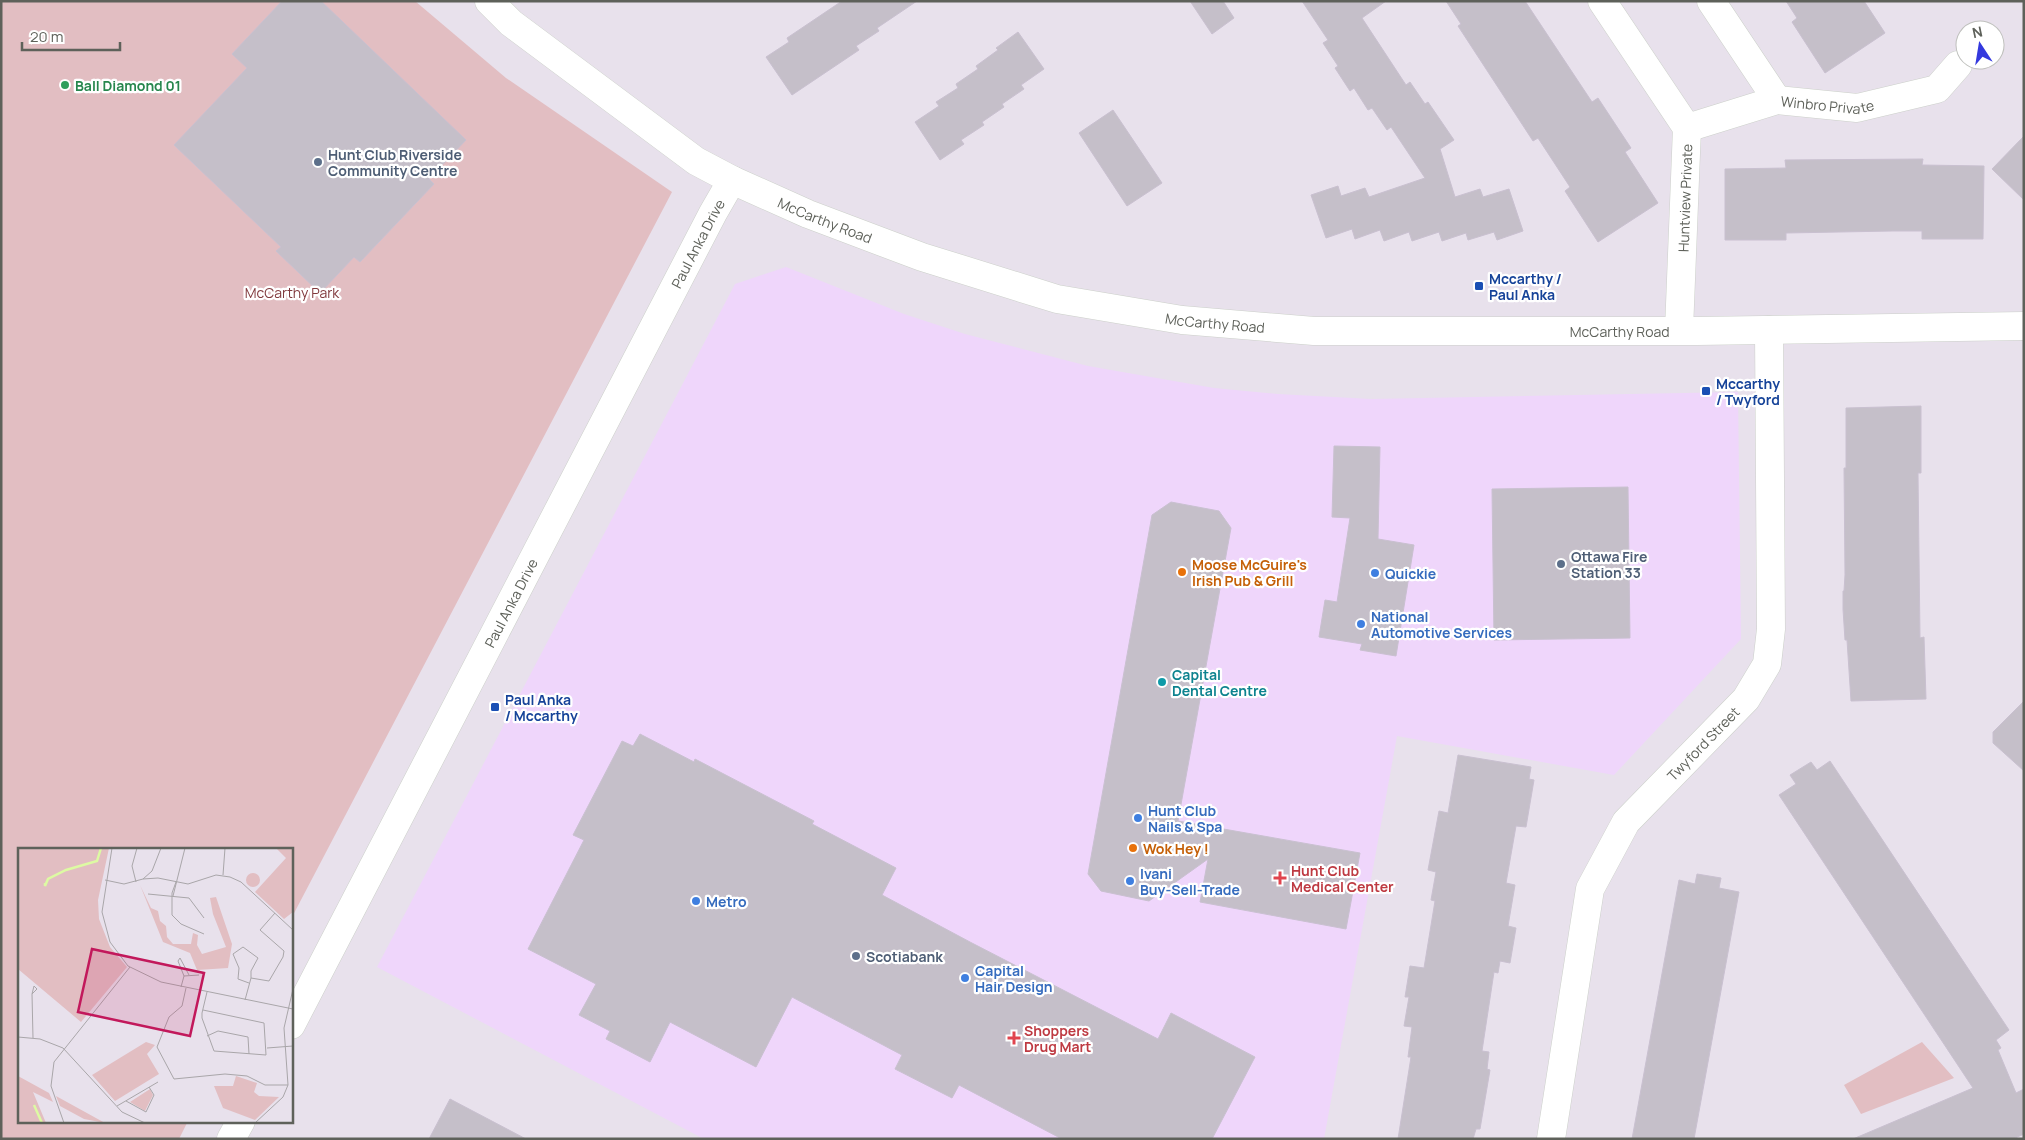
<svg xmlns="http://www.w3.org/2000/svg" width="2025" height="1140" viewBox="0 0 2025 1140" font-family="Manrope,sans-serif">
<rect width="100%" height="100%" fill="#e8e1ec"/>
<path fill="#efd6fb" d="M 786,267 L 904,314 L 965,334 L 1088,366 L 1214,388 L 1278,394 L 1371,399 L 1738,392 L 1741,639 L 1614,775 L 1397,736 L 1324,1139 L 704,1139 L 377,967 L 735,284 Z"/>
<path fill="#e2bec2" d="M 1,1 L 415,1 L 506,78 L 672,192 L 291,919 L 291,849 L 19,849 L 19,1121 L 188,1121 L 179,1139 L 1,1139 Z
M 1922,1042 L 1954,1078 L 1861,1114 L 1844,1085 Z"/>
<path fill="#c5bfc9" stroke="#c9c0d0" d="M 282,1 L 321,1 L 466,140 L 429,179 L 434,184 L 360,262 L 354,257 L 320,293 L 276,251 L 281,247 L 174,145 L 247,68 L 232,54 Z
M 842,1 L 917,1 L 877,28 L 879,31 L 856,46 L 859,50 L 792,95 L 766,57 L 789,42 L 787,38 Z
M 1190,1 L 1223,1 L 1234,18 L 1212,34 Z
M 1302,1 L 1386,1 L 1362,18 L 1406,85 L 1410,82 L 1425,104 L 1428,102 L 1454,140 L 1440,149 L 1455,197 L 1480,189 L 1483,197 L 1509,189 L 1523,231 L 1497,240 L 1494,232 L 1468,240 L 1466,233 L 1442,241 L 1439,232 L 1412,241 L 1409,232 L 1384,241 L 1380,230 L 1355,239 L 1352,229 L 1326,238 L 1311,195 L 1338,186 L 1341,196 L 1365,188 L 1369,197 L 1425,178 L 1391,127 L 1387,130 L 1372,108 L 1368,110 L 1354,88 L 1350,91 L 1335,68 L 1338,66 L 1323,43 L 1328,40 Z
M 1446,1 L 1525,1 L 1592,102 L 1598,98 L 1631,148 L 1625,152 L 1658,203 L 1598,242 L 1565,191 L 1570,187 L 1538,138 L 1533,141 L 1458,26 L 1461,24 Z
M 1786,1 L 1864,1 L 1885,33 L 1825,73 L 1792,22 L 1797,18 Z
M 1018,32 L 1044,69 L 1021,85 L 1024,89 L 1002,104 L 1004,107 L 982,122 L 984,125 L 961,140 L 964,144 L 940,160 L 915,122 L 939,106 L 936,102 L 958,88 L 956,84 L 978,69 L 976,66 L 998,50 L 996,48 Z
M 1113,110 L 1162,183 L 1127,206 L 1079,133 Z
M 2024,136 L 2024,200 L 1992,169 Z
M 1923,159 L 1922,165 L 1984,166 L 1983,239 L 1922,239 L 1922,231 L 1892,231 L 1786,233 L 1786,240 L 1725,240 L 1725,169 L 1786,168 L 1785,160 Z
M 1921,406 L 1921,473 L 1918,473 L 1920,638 L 1924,637 L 1926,699 L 1851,701 L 1847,640 L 1845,640 L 1843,609 L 1843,591 L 1844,591 L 1845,575 L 1844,468 L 1846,468 L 1846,408 Z
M 1334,446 L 1380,447 L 1378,539 L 1414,545 L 1396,656 L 1360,650 L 1362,644 L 1319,637 L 1325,600 L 1337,602 L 1350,518 L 1332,517 Z
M 1628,487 L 1630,638 L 1494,640 L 1492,489 Z
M 1171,502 L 1219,511 L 1231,528 L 1178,821 L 1360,853 L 1346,929 L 1200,902 L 1208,859 L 1149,901 L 1101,891 L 1088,874 L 1152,515 Z
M 2024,701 L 2024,771 L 1993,743 L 1993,732 Z
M 640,734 L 694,762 L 695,759 L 814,821 L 812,824 L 896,868 L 882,895 L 970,942 L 1158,1039 L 1171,1013 L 1255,1057 L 1212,1139 L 1062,1139 L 959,1085 L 952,1098 L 895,1069 L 902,1055 L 792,997 L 756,1067 L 670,1022 L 650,1062 L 606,1039 L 610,1031 L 579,1015 L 596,984 L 528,949 L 584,840 L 573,835 L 622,741 L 633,746 Z
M 1458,755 L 1531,767 L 1529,779 L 1534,780 L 1526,827 L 1516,826 L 1506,883 L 1515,885 L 1508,926 L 1516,928 L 1510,963 L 1500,961 L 1498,973 L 1494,972 L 1482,1051 L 1489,1052 L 1487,1069 L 1490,1070 L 1480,1129 L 1476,1129 L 1473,1139 L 1398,1139 L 1411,1057 L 1408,1057 L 1412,1027 L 1404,1026 L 1409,997 L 1405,997 L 1410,966 L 1424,968 L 1435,901 L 1431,900 L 1436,872 L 1428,870 L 1439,811 L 1448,813 Z
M 1830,761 L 2009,1030 L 1996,1040 L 2001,1048 L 1998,1050 L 2016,1093 L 2024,1089 L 2024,1134 L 2013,1139 L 1853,1139 L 1973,1088 L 1779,795 L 1796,784 L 1790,775 L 1811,762 L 1817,770 Z
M 1697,874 L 1721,878 L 1719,888 L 1739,892 L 1694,1139 L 1632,1139 L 1679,880 L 1695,884 Z
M 450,1099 L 526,1139 L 429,1139 Z"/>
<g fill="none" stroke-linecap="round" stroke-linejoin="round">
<g stroke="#ccd0ca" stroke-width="29">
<g id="minor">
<path id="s1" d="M 489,1 L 511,23 L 696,161 L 732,180 L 808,214 L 922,257 L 1057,299 L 1182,320 L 1314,331 L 1697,331 L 2024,326"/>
<path d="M 1602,1 L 1687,128 L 1679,330"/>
<path d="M 1711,1 L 1777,100"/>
<path id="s2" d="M 1687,128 L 1777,100 L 1857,108 L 1937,89 L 1958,65"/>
<path id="s3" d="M 291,1025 L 713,213 L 732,180"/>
<path d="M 231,1139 L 241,1121"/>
<path id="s4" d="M 1551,1139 L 1590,889 L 1626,822 L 1746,699 L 1767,664 L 1771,629 L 1769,330"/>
</g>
</g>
<use href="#minor" stroke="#fff" stroke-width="28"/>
</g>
<circle fill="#2e9e5b" stroke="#fff" stroke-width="2" cx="65" cy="85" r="5"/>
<g fill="#5c6f8a" stroke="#fff" stroke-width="2">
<circle cx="318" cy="162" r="5"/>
<circle cx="1561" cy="564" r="5"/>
<circle cx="856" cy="956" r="5"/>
</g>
<g fill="#1a4fb4" stroke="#fff" stroke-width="2">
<rect x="1474" y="281" width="10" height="10" rx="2.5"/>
<rect x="1701" y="386" width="10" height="10" rx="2.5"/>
<rect x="490" y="702" width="10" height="10" rx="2.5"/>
</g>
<g fill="#e8710a" stroke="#fff" stroke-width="2">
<circle cx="1182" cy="572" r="5"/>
<circle cx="1133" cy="848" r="5"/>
</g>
<g fill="#3f7fe0" stroke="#fff" stroke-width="2">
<circle cx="1375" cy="573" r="5"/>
<circle cx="1361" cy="624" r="5"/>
<circle cx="1138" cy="818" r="5"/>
<circle cx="1130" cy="881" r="5"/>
<circle cx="696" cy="901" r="5"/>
<circle cx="965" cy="978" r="5"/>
</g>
<circle fill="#0f9aa8" stroke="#fff" stroke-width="2" cx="1162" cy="682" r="5"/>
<g fill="#e0444e" stroke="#fff" stroke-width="2">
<path d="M1277.5 870.5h5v5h5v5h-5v5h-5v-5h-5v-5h5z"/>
<path d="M1011.5 1030.5h5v5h5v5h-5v5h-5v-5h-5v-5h5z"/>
</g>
<g text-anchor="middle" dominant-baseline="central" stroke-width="4.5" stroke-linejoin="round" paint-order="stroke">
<g font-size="14" font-weight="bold" fill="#27864d" stroke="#fff" text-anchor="start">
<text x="75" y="85">Ball Diamond 01</text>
</g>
<g font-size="14" fill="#5e615a" stroke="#fff">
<text stroke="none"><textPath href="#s2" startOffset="145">Winbro Private</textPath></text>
<text transform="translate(1685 198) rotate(-88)">Huntview Private</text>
<text stroke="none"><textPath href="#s1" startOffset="404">McCarthy Road</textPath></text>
<text stroke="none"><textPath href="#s3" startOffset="881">Paul Anka Drive</textPath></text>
<text stroke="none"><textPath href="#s1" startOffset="809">McCarthy Road</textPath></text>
<text stroke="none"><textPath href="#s1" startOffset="1214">McCarthy Road</textPath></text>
<text stroke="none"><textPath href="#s3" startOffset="476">Paul Anka Drive</textPath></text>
<text stroke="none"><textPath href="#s4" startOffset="439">Twyford Street</textPath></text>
</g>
<g font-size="14" font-weight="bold" fill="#4e5e75" stroke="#fff" text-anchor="start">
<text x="328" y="154">Hunt Club Riverside<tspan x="328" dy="16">Community Centre</tspan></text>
<text x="1571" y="556">Ottawa Fire<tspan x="1571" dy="16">Station 33</tspan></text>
<text x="866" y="956">Scotiabank</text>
</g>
<g font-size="14" font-weight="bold" fill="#164399" stroke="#fff" text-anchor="start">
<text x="1489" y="278">Mccarthy /<tspan x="1489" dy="16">Paul Anka</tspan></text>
<text x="1716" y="383">Mccarthy<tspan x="1716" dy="16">/ Twyford</tspan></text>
<text x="505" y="699">Paul Anka<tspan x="505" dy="16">/ Mccarthy</tspan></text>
</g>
<g font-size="14" fill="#81393d" stroke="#fff">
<text x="292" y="292">McCarthy Park</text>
</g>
<g font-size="14" font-weight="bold" fill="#c56008" stroke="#fff" text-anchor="start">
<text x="1192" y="564">Moose McGuire's<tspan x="1192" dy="16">Irish Pub &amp; Grill</tspan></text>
<text x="1143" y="848">Wok Hey !</text>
</g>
<g font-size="14" font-weight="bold" fill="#366cbe" stroke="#fff" text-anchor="start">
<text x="1385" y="573">Quickie</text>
<text x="1371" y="616">National<tspan x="1371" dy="16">Automotive Services</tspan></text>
<text x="1148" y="810">Hunt Club<tspan x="1148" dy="16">Nails &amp; Spa</tspan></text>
<text x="1140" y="873">Ivani<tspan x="1140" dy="16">Buy-Sell-Trade</tspan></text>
<text x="706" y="901">Metro</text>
<text x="975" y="970">Capital<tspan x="975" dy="16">Hair Design</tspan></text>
</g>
<g font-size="14" font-weight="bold" fill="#0d838f" stroke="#fff" text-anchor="start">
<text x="1172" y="674">Capital<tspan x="1172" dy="16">Dental Centre</tspan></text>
</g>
<g font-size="14" font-weight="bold" fill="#be3a42" stroke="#fff" text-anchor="start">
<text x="1291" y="870">Hunt Club<tspan x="1291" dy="16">Medical Center</tspan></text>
<text x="1024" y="1030">Shoppers<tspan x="1024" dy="16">Drug Mart</tspan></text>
</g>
</g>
<g transform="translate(18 848)">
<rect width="275" height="275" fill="#e8e1ec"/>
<path d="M 0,0 L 91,0 L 80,52 L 81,71 L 92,99 L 109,119 L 63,174 L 0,121 ZM 258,0 L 275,0 L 275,64 L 266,71 L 237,44 L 268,10 ZM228 32a7 7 0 1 1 14 0a7 7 0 1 1-14 0ZM 122,37 L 133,60 L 140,63 L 142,73 L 148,78 L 149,89 L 155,96 L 173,96 L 175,85 L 180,87 L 179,97 L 184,106 L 208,99 L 195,66 L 192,50 L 198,49 L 214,96 L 210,120 L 179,122 L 172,105 L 145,94 ZM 128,194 L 137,197 L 129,206 L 141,226 L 97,253 L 74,227 ZM 0,228 L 31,245 L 35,254 L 15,244 L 28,275 L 0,275 ZM 218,228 L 239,235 L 236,244 L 241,248 L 261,249 L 237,272 L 205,260 L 196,238 L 215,238 ZM 132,241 L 135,247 L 127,263 L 112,254 ZM 38,248 L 87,275 L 66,271 L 42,258 Z" fill="#e2bec2"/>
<path fill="none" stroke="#ddfaa3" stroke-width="2.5" d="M 27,35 L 27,38 L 30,31 L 48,22 L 79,13 L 83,0M 16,257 L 24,275"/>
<path fill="none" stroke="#a9a6a9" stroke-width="1" d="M 94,0 L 84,64 L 92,94 L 110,118 L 143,134 L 275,161M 205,27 L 207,0M 125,31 L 140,30 L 170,36 L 198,27 L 212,29 L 223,34 L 275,82M 87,32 L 106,36 L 125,31 L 134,23 L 143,0M 118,34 L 114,18 L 119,0M 158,34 L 154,45 L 154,67 L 163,76 L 186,86M 130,46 L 171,50 L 186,70M 155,48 L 167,0M 166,128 L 181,127M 233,130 L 251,133 L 265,109 L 266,103 L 242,82 L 257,65M 163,139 L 166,128 L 160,113 L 162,110 L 171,127M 168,140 L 164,158 L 151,169 L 139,199 L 156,231 L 207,226 L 229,228 L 247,237 L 270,237M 14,146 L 16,138 L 19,141 L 14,146 L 15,190M 227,152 L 233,130 L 233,123 L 240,110 L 225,99 L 215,106 L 221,120 L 220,131 L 231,135M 185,162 L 246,175 L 248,207 L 196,203 L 184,170 L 184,165 L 189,144M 189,188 L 200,183 L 230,189 L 231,206M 0,189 L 22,191 L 45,200 L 104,264 L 127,275M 249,200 L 275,198M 108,253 L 128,264 L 136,247 L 131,239M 99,258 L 140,234M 46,275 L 33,238 L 36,214 L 112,119M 237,275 L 265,249 L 270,237 L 266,180 L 275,141"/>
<path fill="#c2185b" fill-opacity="0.15" stroke="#c2185b" stroke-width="2.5" d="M 74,101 L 186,125 L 172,188 L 60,164 Z"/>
<rect width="275" height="275" fill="none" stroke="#5e615a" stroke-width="2.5"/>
</g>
<rect width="2025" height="1140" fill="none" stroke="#5e615a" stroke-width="5"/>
<g transform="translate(1980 45) rotate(348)"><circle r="24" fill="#ffffff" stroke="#bfc0bd"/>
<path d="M0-4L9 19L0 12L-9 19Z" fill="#3439de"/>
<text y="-8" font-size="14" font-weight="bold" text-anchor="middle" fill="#5e615a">N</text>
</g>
<path d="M22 42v8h98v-8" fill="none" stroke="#5e615a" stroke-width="2.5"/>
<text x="30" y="42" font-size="15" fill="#5e615a" stroke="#ffffff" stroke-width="4" paint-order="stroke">20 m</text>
</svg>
